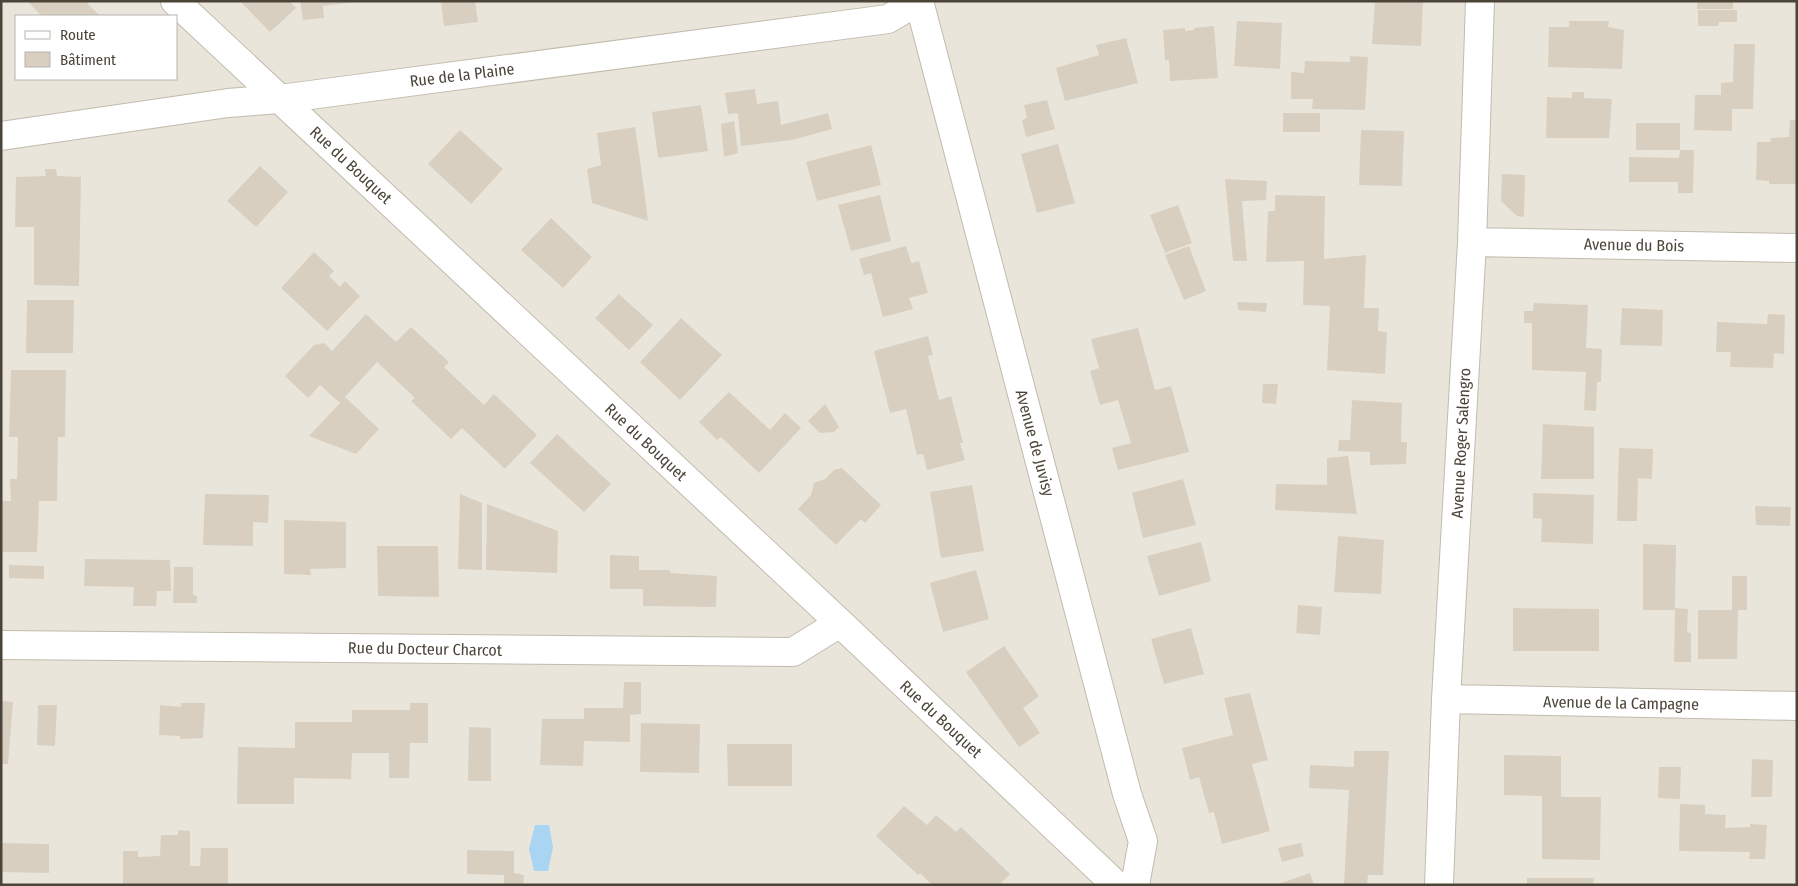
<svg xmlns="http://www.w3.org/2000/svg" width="1798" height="886" viewBox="0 0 1798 886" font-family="'Fira Sans Condensed',sans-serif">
<rect width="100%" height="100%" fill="#f6f3ec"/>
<path fill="#eae5da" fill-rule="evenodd" d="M 1,1 L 1797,1 L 1797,885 L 1,885 ZM 16,16 L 176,16 L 176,79 L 16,79 Z"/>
<path fill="#a9d4f2" d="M 535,825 L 549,825 L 553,847 L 548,871 L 534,871 L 529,849 Z"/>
<path fill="#d8cfc1" d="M 27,1 L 88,1 L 87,3 L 100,16 L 42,16 Z
M 240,1 L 289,1 L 296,8 L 270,32 Z
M 300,1 L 354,1 L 354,2 L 323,6 L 324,18 L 303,20 Z
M 441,1 L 475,1 L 478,22 L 444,26 Z
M 1375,1 L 1423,1 L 1421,46 L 1372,44 Z
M 1697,1 L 1733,1 L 1733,9 L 1697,9 Z
M 1698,10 L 1737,10 L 1737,22 L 1719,22 L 1718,26 L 1698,26 Z
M 1237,21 L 1282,23 L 1280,69 L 1234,66 Z
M 1569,21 L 1609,21 L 1608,27 L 1624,30 L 1622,69 L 1548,67 L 1549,27 L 1569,27 Z
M 1214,26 L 1218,78 L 1170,81 L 1169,60 L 1165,60 L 1163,30 L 1185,28 L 1185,31 L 1194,30 L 1194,28 Z
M 1126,38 L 1138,83 L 1065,101 L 1056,68 L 1099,55 L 1096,45 Z
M 1734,44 L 1755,44 L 1753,109 L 1732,109 L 1732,131 L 1694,130 L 1695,95 L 1721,95 L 1721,83 L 1733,82 Z
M 1350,56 L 1368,57 L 1365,110 L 1312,109 L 1313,99 L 1291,99 L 1291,72 L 1304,73 L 1305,61 L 1350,62 Z
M 755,89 L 757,104 L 778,101 L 781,125 L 828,113 L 832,129 L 792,140 L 741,146 L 738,113 L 728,114 L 725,93 Z
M 1572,92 L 1584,92 L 1584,98 L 1612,99 L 1609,138 L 1546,138 L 1547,97 L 1572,98 Z
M 1047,100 L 1055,129 L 1026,137 L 1022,120 L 1027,118 L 1024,105 Z
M 701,105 L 708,151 L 658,158 L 652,112 Z
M 1283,113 L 1320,113 L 1320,132 L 1283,132 Z
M 1790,120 L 1797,120 L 1797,184 L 1769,184 L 1769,181 L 1756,180 L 1757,142 L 1770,142 L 1771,138 L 1789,137 Z
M 734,121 L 738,153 L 724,157 L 721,124 Z
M 1636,123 L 1680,123 L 1680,150 L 1636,150 Z
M 635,127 L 640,160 L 648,221 L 592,203 L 587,169 L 601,165 L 597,133 Z
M 460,130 L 503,169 L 471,204 L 428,164 Z
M 1361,130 L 1404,131 L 1402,186 L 1359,185 Z
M 1058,144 L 1075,203 L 1037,213 L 1021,154 Z
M 871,145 L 881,185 L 817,201 L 806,162 Z
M 1680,150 L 1694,150 L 1693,193 L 1678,193 L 1678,182 L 1629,182 L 1629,157 L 1679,158 Z
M 260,166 L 288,192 L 256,227 L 227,201 Z
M 45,169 L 56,169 L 57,176 L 81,177 L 79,286 L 34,285 L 34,227 L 15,227 L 16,177 L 46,176 Z
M 1502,174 L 1525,175 L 1524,217 L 1517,216 L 1501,201 Z
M 1225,179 L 1267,181 L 1266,200 L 1242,201 L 1247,261 L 1233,261 Z
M 880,195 L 891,241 L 851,251 L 838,205 Z
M 1275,195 L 1325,196 L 1324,259 L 1366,255 L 1364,308 L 1379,308 L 1378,331 L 1387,332 L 1385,374 L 1327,370 L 1330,306 L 1303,305 L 1304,261 L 1266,262 L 1268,211 L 1275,211 Z
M 1178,205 L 1192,243 L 1165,253 L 1150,215 Z
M 551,218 L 592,257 L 563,288 L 521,250 Z
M 906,246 L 911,263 L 919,261 L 928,293 L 909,298 L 913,309 L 883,317 L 871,273 L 864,275 L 859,259 Z
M 1189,246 L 1206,291 L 1184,300 L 1165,255 Z
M 314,252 L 334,271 L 329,276 L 340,287 L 345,281 L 360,296 L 327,331 L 281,288 Z
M 619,294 L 653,325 L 629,350 L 595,318 Z
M 27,300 L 74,300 L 73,353 L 26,353 Z
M 1237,302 L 1267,303 L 1266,312 L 1238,310 Z
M 1534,303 L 1588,305 L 1586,348 L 1602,349 L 1601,382 L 1597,382 L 1596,411 L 1584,410 L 1586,372 L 1532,370 L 1532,323 L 1524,323 L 1524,311 L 1533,311 Z
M 1622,308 L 1663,310 L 1662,346 L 1620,345 Z
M 366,314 L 396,342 L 411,327 L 449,362 L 444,367 L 484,405 L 494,394 L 537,435 L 505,469 L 462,428 L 451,439 L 411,401 L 415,398 L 377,362 L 345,397 L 379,429 L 356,454 L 309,436 L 340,403 L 320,385 L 308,398 L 285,376 L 314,345 L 324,343 L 332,351 Z
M 1768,314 L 1785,315 L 1784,354 L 1774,353 L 1773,368 L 1730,367 L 1731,352 L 1716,352 L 1717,322 L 1767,324 Z
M 681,318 L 722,355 L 680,400 L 640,362 Z
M 1138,328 L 1155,390 L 1171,386 L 1189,452 L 1118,470 L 1112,448 L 1131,443 L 1118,400 L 1100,405 L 1090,371 L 1099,368 L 1091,339 Z
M 928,336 L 933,355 L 928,356 L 939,400 L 951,396 L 963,443 L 960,443 L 965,460 L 927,470 L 923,454 L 917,455 L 906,409 L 890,413 L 874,351 Z
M 11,370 L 66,370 L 65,437 L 58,437 L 57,501 L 39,501 L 37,552 L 1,552 L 1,501 L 11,501 L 10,479 L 17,479 L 18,437 L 9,437 Z
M 1263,384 L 1278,384 L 1276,404 L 1262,403 Z
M 729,392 L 770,430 L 785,413 L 801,428 L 759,473 L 721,437 L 717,440 L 699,422 Z
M 1352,400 L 1402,403 L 1401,442 L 1407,442 L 1406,464 L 1370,465 L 1370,452 L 1338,451 L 1339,440 L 1350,440 Z
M 825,404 L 839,427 L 834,432 L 820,433 L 808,421 Z
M 1543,424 L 1594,427 L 1594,479 L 1541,479 Z
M 557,434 L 611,484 L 584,512 L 530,463 Z
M 1619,448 L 1653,449 L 1652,479 L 1638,478 L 1637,521 L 1617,521 Z
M 1348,456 L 1357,514 L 1275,510 L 1276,484 L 1327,485 L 1327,458 Z
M 842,468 L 881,505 L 865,523 L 861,519 L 836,545 L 798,509 L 811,495 L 814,483 L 825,479 L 834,470 Z
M 1183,479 L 1196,525 L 1143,538 L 1132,493 Z
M 972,485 L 984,551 L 941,558 L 930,492 Z
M 1533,493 L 1594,495 L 1593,544 L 1541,542 L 1542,519 L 1533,518 Z
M 205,494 L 269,495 L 268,523 L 253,522 L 253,546 L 203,545 Z
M 460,494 L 482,503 L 482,570 L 458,569 Z
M 487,504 L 558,531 L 557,573 L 486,570 Z
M 1755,506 L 1791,507 L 1790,526 L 1756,525 Z
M 284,520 L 346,522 L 346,568 L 310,569 L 311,575 L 284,574 Z
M 1338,536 L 1384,540 L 1381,594 L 1334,592 Z
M 1201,542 L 1211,581 L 1159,596 L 1147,556 Z
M 1643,544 L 1676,545 L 1675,608 L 1688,609 L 1687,632 L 1691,633 L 1691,662 L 1674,662 L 1675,610 L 1643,610 Z
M 377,546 L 438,546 L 439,597 L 378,596 Z
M 610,555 L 639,556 L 639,570 L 670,570 L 670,573 L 717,576 L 716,607 L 643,606 L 643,589 L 610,589 Z
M 85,559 L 170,560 L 171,591 L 157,591 L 156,606 L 133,606 L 134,587 L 84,586 Z
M 9,565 L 44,566 L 44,579 L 9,578 Z
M 174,567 L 193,567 L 193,595 L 197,596 L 197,603 L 173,603 Z
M 976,570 L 989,619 L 943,632 L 930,583 Z
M 1732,576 L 1747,576 L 1747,610 L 1738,610 L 1737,659 L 1698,659 L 1698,610 L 1732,610 Z
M 1298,605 L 1322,607 L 1320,635 L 1296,633 Z
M 1513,608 L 1599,609 L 1599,651 L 1513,651 Z
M 1191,628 L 1204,674 L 1164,684 L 1151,639 Z
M 1004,646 L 1039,696 L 1023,708 L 1040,733 L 1019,747 L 966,672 Z
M 624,682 L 641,682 L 641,714 L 630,715 L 630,742 L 584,741 L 583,766 L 540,765 L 542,719 L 584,719 L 584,708 L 623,708 Z
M 1250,693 L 1268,760 L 1252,764 L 1270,831 L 1222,844 L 1214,812 L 1209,813 L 1199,777 L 1190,780 L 1182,748 L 1233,735 L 1224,698 Z
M 1,701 L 13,702 L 8,764 L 1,764 Z
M 181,703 L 205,703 L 203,738 L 180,739 L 180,736 L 159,735 L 160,705 L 181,707 Z
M 410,703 L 428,703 L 428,743 L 410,743 L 409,778 L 389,778 L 389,753 L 352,753 L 351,779 L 294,778 L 294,804 L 237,804 L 238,747 L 295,748 L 295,722 L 352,722 L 352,710 L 410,710 Z
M 38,705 L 57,705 L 55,746 L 37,745 Z
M 641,723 L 700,724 L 699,773 L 640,772 Z
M 469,727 L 491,728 L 491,781 L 468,781 Z
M 727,744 L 792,744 L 792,786 L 728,786 Z
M 1354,751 L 1389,751 L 1383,875 L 1368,875 L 1367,885 L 1344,885 L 1349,790 L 1309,788 L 1310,765 L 1354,767 Z
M 1504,755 L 1561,756 L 1561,797 L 1601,797 L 1600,860 L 1542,859 L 1542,796 L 1504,795 Z
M 1752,759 L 1773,760 L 1772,797 L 1751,797 Z
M 1659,767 L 1681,767 L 1680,799 L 1658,798 Z
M 1680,804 L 1705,805 L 1705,814 L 1726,815 L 1725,828 L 1750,827 L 1750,824 L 1767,825 L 1765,859 L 1749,859 L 1750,852 L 1679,851 Z
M 904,806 L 927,825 L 936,815 L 956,832 L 961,827 L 1010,874 L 999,885 L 932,885 L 920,873 L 918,875 L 876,836 Z
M 178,830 L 190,831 L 190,866 L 200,866 L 201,848 L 228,848 L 228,885 L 123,885 L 123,851 L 138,851 L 138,857 L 160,856 L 161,835 L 178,835 Z
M 1,843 L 49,844 L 49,873 L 1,872 Z
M 1301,843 L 1304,856 L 1282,862 L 1278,848 Z
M 467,850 L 514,851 L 514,873 L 524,875 L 523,885 L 504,885 L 504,875 L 467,874 Z
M 1310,873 L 1314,885 L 1278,885 L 1278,884 Z
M 1527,878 L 1594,878 L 1593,885 L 1527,885 Z"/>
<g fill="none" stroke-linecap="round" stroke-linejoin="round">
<g stroke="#c2bbae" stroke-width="30">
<path id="minor" d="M 175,1 L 840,623 L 1116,885
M 919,1 L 1127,794 L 1143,841 L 1135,885
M 1,136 L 228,103 L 280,99 L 888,19 L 918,1
M 1472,242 L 1797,248
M 1,645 L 793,652 L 840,623
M 1446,699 L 1797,706
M 1439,885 L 1446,699 L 1472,242 L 1480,1"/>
</g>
<use href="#minor" stroke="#fff" stroke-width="28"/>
</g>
<g text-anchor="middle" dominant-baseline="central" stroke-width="5" stroke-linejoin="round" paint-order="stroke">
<g font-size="16" fill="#4b4439" stroke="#fff">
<text transform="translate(462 75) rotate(-7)">Rue de la Plaine</text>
<text transform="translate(351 165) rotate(43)">Rue du Bouquet</text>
<text transform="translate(1634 245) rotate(1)">Avenue du Bois</text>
<text transform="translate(646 442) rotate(43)">Rue du Bouquet</text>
<text transform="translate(1035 443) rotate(75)">Avenue de Juvisy</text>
<text transform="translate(1461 443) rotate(-87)">Avenue Roger Salengro</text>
<text transform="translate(425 649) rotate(1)">Rue du Docteur Charcot</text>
<text transform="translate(1621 703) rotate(1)">Avenue de la Campagne</text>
<text transform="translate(941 719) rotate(43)">Rue du Bouquet</text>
</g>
</g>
<rect width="1798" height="886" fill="none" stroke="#4b4439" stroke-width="5"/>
<rect x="15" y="15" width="162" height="65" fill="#ffffff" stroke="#b7b4b0"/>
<rect x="25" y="31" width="25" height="8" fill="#ffffff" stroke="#b7b4b0"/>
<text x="60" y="40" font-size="15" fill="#4b4439">Route</text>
<rect x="25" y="52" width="25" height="15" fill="#d8cfc1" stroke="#b7b4b0"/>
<text x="60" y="65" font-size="15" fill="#4b4439">Bâtiment</text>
</svg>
